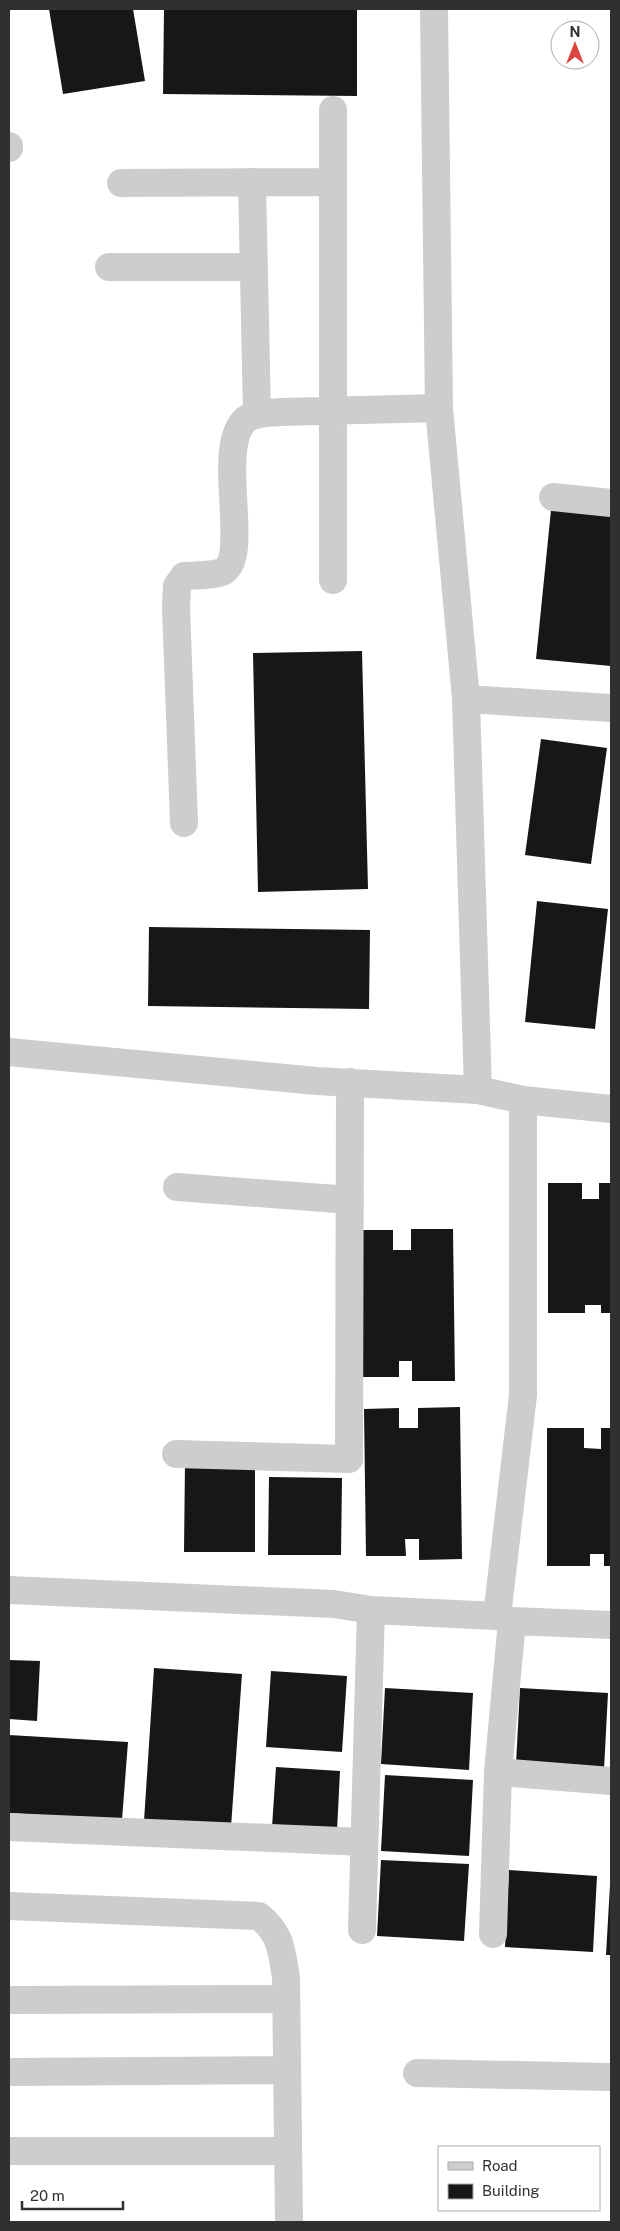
<svg xmlns="http://www.w3.org/2000/svg" width="620" height="2231" viewBox="0 0 620 2231" font-family="'Public Sans',sans-serif">
<rect width="100%" height="100%" fill="#fff"/>
<path fill="#171717" d="M 49,9 L 133,9 L 145,81 L 63,94 Z
M 164,9 L 357,9 L 357,96 L 163,94 Z
M 551,510 L 611,516 L 611,666 L 536,659 Z
M 362,651 L 368,889 L 258,892 L 253,653 Z
M 541,739 L 607,748 L 591,864 L 525,855 Z
M 537,901 L 608,909 L 595,1029 L 525,1022 Z
M 149,927 L 370,930 L 369,1009 L 148,1006 Z
M 548,1183 L 582,1183 L 582,1199 L 599,1199 L 599,1183 L 611,1183 L 611,1313 L 601,1313 L 601,1305 L 585,1305 L 585,1313 L 548,1313 Z
M 411,1229 L 453,1229 L 455,1381 L 412,1381 L 412,1361 L 399,1361 L 399,1377 L 359,1377 L 358,1230 L 393,1230 L 393,1250 L 411,1250 Z
M 460,1407 L 462,1559 L 419,1560 L 419,1539 L 405,1539 L 406,1556 L 366,1556 L 364,1409 L 399,1408 L 399,1428 L 418,1428 L 418,1408 Z
M 547,1428 L 584,1428 L 584,1448 L 601,1449 L 601,1428 L 611,1428 L 611,1566 L 604,1566 L 604,1554 L 590,1554 L 590,1566 L 547,1566 Z
M 185,1462 L 255,1463 L 255,1552 L 184,1552 Z
M 269,1477 L 342,1478 L 341,1555 L 268,1555 Z
M 9,1660 L 40,1661 L 37,1721 L 9,1719 Z
M 154,1668 L 242,1674 L 231,1827 L 144,1821 Z
M 271,1671 L 347,1676 L 342,1752 L 266,1747 Z
M 385,1688 L 473,1693 L 469,1770 L 381,1764 Z
M 520,1688 L 608,1693 L 604,1770 L 516,1764 Z
M 9,1735 L 128,1742 L 122,1820 L 9,1813 Z
M 276,1767 L 340,1771 L 337,1831 L 272,1827 Z
M 385,1775 L 473,1780 L 469,1856 L 381,1851 Z
M 381,1860 L 469,1864 L 464,1941 L 377,1936 Z
M 509,1870 L 597,1876 L 593,1952 L 505,1947 Z
M 610,1885 L 611,1885 L 611,1955 L 606,1955 Z"/>
<g fill="none" stroke-linecap="round" stroke-linejoin="round">
<path stroke="#cdcdcd" stroke-width="28" d="M 434,9 L 439,408 L 466,699 L 478,1090
M 333,110 L 333,580
M 9,146 L 9,148
M 252,182 L 257,414
M 121,183 L 333,182
M 109,267 L 254,267
M 553,497 L 611,503
M 466,699 L 611,708
M 184,823 L 176,607 L 177,586 L 184,576 C 194,575 212,576 222,572 C 252,558 215,452 244,421 C 253,412 269,413 281,412 L 439,408
M 9,1052 L 317,1081 L 478,1090 L 523,1100 L 611,1109
M 177,1187 L 350,1200
M 176,1454 L 349,1459 L 350,1082
M 9,1590 L 334,1604 L 371,1610 L 497,1616 L 512,1621 L 611,1625
M 497,1616 L 523,1395 L 523,1100
M 498,1772 L 611,1781
M 9,1827 L 364,1842
M 9,1906 L 259,1916 C 282,1935 281,1950 286,1977 L 289,2222
M 362,1930 L 371,1610
M 493,1934 L 498,1772 L 512,1621
M 9,2000 L 286,1999
M 9,2072 L 287,2070
M 417,2073 L 611,2077
M 9,2151 L 288,2151"/>
</g>
<rect width="620" height="2231" fill="none" stroke="#303030" stroke-width="20"/>
<rect x="438" y="2146" width="162" height="65" fill="#ffffff" stroke="#acacac"/>
<rect x="448" y="2162" width="25" height="8" fill="#cdcdcd" stroke="#acacac"/>
<text x="482" y="2171" font-size="15" fill="#303030">Road</text>
<rect x="448" y="2184" width="25" height="15" fill="#171717" stroke="#acacac"/>
<text x="482" y="2196" font-size="15" fill="#303030">Building</text>
<g transform="translate(575 45)"><circle r="24" fill="#ffffff" stroke="#acacac"/>
<path d="M0-4L9 19L0 12L-9 19Z" fill="#d9463f"/>
<text y="-8" font-size="14" font-weight="bold" text-anchor="middle" fill="#303030">N</text>
</g>
<path d="M22 2201v8h101v-8" fill="none" stroke="#303030" stroke-width="2.5"/>
<text x="30" y="2201" font-size="15" fill="#303030" stroke="#ffffff" stroke-width="4" paint-order="stroke">20 m</text>
</svg>
